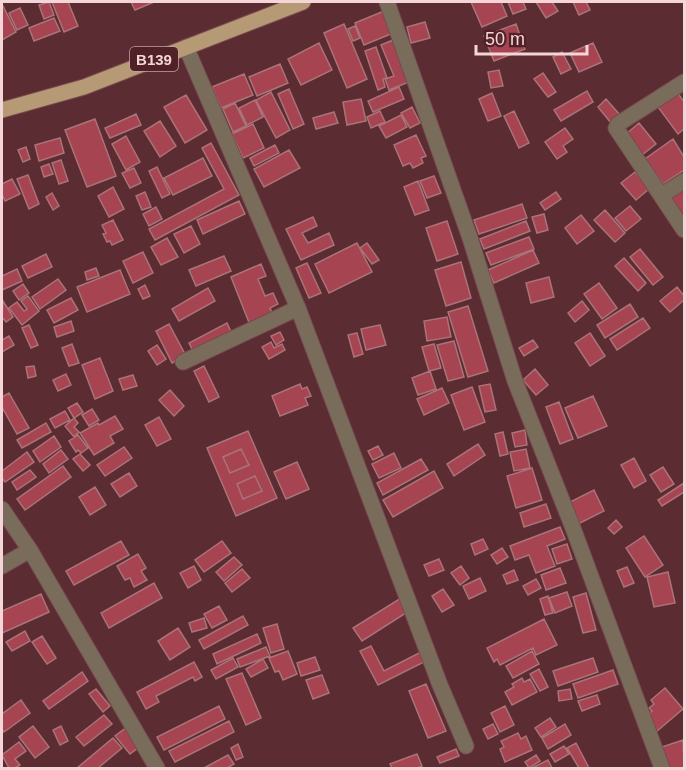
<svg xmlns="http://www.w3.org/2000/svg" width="686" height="770" viewBox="0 0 686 770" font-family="Helvetica,sans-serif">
<rect width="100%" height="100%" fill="#5b2c32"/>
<path fill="#a64452" stroke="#aa7378" stroke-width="1.5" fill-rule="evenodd" d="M 49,2 L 54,15 L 44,19 L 39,5 Z
M 52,2 L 68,2 L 78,26 L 64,32 Z
M 131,2 L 154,2 L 135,10 Z
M 471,2 L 501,2 L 507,16 L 482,27 Z
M 508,2 L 523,2 L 526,9 L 513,14 Z
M 536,2 L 552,2 L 558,11 L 546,18 Z
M 573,2 L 586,2 L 590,10 L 579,15 Z
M 2,4 L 16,32 L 2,40 Z
M 20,8 L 28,25 L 17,30 L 9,13 Z
M 384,11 L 393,33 L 364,45 L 355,23 Z
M 54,18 L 60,31 L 34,41 L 29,28 Z
M 425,22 L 430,38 L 411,43 L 407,27 Z
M 344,24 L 367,79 L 347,88 L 324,33 Z
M 516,24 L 525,49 L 494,61 L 484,36 Z
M 355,26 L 360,38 L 353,41 L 348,29 Z
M 393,40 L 411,81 L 389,90 L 385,79 L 394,76 L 381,45 Z
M 319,43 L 332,70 L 301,85 L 288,59 Z
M 593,43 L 602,62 L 579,72 L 570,53 Z
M 376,47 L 387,78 L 383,79 L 385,87 L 378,90 L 365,51 Z
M 562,52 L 571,69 L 561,74 L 553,57 Z
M 280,64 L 288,83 L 257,96 L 249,77 Z
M 499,70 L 503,86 L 491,88 L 488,72 Z
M 543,73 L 556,92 L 548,97 L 534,79 Z
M 244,74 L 253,95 L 221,108 L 212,87 Z
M 399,87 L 404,99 L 373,112 L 368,101 Z
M 289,89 L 304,124 L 293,129 L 278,94 Z
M 587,91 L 593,102 L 561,121 L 554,110 Z
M 271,92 L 290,130 L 276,138 L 256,100 Z
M 677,92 L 684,102 L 684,129 L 678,134 L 658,107 Z
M 492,93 L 501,116 L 488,121 L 479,99 Z
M 186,95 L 207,130 L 185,143 L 164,107 Z
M 361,99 L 366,121 L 347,125 L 343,102 Z
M 606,99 L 620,115 L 611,123 L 598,107 Z
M 255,100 L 263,117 L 247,125 L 239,108 Z
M 235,103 L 246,126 L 233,132 L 223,109 Z
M 412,107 L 420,123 L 410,128 L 401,113 Z
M 380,111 L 385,122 L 371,128 L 367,117 Z
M 514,111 L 529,143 L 519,148 L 504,116 Z
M 334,112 L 338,123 L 316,129 L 313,118 Z
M 136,114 L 141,125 L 110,138 L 105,128 Z
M 401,115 L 407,127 L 386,138 L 379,126 Z
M 95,119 L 116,176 L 87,187 L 65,130 Z
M 160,121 L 176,146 L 160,157 L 144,131 Z
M 639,123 L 656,144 L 642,155 L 626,134 Z
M 253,124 L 264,148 L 243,158 L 232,134 Z
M 565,128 L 573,139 L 563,146 L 567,152 L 557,159 L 545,142 Z
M 416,135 L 426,156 L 421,158 L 423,163 L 413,168 L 410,163 L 403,166 L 394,145 Z
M 126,136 L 140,162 L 126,170 L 112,144 Z
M 60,138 L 64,153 L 39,161 L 35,145 Z
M 673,139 L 684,157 L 684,170 L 663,184 L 645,159 Z
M 211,143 L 239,195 L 155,240 L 149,229 L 224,189 L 202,148 Z
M 275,145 L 279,153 L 254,166 L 250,158 Z
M 26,147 L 30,159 L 23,162 L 18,150 Z
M 289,150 L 300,168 L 264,187 L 254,169 Z
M 203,158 L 212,176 L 173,195 L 164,178 Z
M 61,160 L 68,181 L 59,184 L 52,163 Z
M 49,164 L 53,174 L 44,177 L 41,167 Z
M 157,167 L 170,194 L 162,198 L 149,171 Z
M 134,168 L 141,183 L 130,188 L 122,173 Z
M 635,172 L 649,189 L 636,200 L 621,183 Z
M 28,175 L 39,204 L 29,209 L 17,179 Z
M 434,176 L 441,193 L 427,198 L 420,181 Z
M 12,179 L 20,194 L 5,201 L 2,194 L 2,184 Z
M 418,181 L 429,210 L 415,215 L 404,187 Z
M 113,187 L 124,209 L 109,217 L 98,196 Z
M 684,189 L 684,213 L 681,216 L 669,200 Z
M 145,192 L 151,207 L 142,210 L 136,196 Z
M 556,192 L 561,199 L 545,210 L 540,203 Z
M 52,193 L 59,206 L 53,210 L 46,197 Z
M 239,201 L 245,214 L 203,234 L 197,220 Z
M 522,204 L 527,218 L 479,234 L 474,220 Z
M 630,206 L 641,219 L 626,231 L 615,218 Z
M 156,207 L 162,219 L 149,226 L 143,214 Z
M 605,210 L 625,233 L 615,242 L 594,220 Z
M 544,214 L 548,230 L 537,233 L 532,217 Z
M 581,215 L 594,231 L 577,244 L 565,228 Z
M 313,217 L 317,226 L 302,233 L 308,243 L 329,233 L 334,245 L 301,260 L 286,229 Z
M 113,220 L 123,240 L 112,245 L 110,241 L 107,242 L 103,234 L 106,233 L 102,225 Z
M 447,221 L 458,254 L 437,261 L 426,228 Z
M 526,221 L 530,231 L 484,249 L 480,239 Z
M 191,226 L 200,244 L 184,253 L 174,234 Z
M 529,237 L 534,249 L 491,265 L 486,253 Z
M 167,238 L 178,257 L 161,265 L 151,247 Z
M 357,243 L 372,272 L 329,293 L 315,264 Z
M 367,243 L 379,260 L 372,264 L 360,248 Z
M 640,249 L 663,277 L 653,285 L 630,257 Z
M 533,250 L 539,263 L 494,283 L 488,270 Z
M 143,252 L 153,273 L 133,283 L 123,261 Z
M 46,254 L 52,267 L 28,278 L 22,266 Z
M 224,256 L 231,271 L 196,286 L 189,270 Z
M 624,258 L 646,283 L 638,291 L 615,266 Z
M 461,262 L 471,298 L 446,306 L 435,270 Z
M 307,263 L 321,293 L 309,298 L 296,268 Z
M 261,264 L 266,276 L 258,279 L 265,296 L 273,293 L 278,304 L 270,308 L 273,315 L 250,325 L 231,277 Z
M 96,268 L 99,276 L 87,280 L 85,272 Z
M 17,269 L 22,281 L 2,290 L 2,276 Z
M 120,270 L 130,294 L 87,312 L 77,287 Z
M 549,277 L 554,297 L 531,303 L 526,283 Z
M 58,279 L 66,290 L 40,309 L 32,297 Z
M 599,283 L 617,308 L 602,319 L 584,294 Z
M 23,284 L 29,293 L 19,300 L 13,291 Z
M 145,285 L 150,296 L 143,299 L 138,289 Z
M 677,287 L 684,296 L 684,300 L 670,312 L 660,301 Z
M 208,288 L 215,301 L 179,321 L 172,309 Z
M 28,296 L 39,311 L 22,325 L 9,308 L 17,302 L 24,311 L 27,309 L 21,301 Z
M 71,298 L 78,310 L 54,323 L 47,310 Z
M 3,301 L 13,317 L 6,322 L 2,317 Z
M 582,301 L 589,310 L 575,322 L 568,313 Z
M 630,304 L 638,317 L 605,338 L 597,325 Z
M 468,306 L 488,371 L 468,377 L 448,312 Z
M 447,317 L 451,337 L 427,341 L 424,321 Z
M 643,318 L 650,328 L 617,350 L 610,339 Z
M 71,321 L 74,331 L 57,337 L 54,327 Z
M 227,323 L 232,334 L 194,353 L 189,343 Z
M 169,324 L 186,356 L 172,363 L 156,331 Z
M 29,325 L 38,345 L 31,348 L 22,328 Z
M 380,325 L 386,345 L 366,350 L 361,329 Z
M 280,332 L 284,340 L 276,345 L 271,336 Z
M 357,333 L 363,354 L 354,357 L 348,335 Z
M 590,333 L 605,356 L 590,366 L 575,343 Z
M 9,336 L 14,345 L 2,352 L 2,340 Z
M 533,340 L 538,347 L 524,356 L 519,348 Z
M 454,341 L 464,377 L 448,381 L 437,345 Z
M 271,342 L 274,348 L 282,344 L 285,350 L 269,359 L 262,347 Z
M 72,344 L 79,363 L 69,366 L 62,348 Z
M 434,344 L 441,368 L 429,371 L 422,347 Z
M 157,345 L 166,359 L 157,365 L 148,351 Z
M 100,358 L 113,391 L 95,399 L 82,365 Z
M 34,366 L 36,376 L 28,378 L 26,367 Z
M 204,366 L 219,397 L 209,402 L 194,371 Z
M 535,369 L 548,385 L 536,395 L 523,380 Z
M 430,371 L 436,389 L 418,395 L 412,378 Z
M 66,374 L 71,385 L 58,391 L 53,380 Z
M 133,375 L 137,386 L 123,390 L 119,379 Z
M 300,384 L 302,389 L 307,387 L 311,396 L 305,398 L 308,405 L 280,416 L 272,396 Z
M 490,384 L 496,410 L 485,412 L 479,386 Z
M 472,387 L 485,422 L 464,430 L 451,395 Z
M 442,388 L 449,403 L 424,415 L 417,399 Z
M 170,390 L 184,406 L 174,416 L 159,400 Z
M 9,393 L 29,428 L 17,434 L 2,407 L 2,397 Z
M 593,396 L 607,426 L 578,438 L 565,408 Z
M 559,402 L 573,439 L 560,444 L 546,407 Z
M 77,403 L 83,412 L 74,418 L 68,408 Z
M 92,409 L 99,420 L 89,426 L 82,415 Z
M 65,411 L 70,420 L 55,428 L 50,419 Z
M 115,416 L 123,429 L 110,436 L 114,443 L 94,455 L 80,433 L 98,423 L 99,425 Z
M 159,417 L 171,439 L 157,446 L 145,425 Z
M 74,418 L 78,423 L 74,427 L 79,432 L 74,437 L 65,426 Z
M 46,423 L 51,432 L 22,448 L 17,440 Z
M 525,430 L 527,445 L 515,447 L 512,433 Z
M 248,431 L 277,498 L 236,516 L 207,448 ZM 241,449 L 249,465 L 230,473 L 223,457 ZM 255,476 L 262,491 L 243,499 L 237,484 Z
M 503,432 L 508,454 L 500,456 L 495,434 Z
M 78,435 L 88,448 L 81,453 L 78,450 L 76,452 L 69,441 Z
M 54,436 L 61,447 L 40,462 L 33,451 Z
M 478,444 L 485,455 L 454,476 L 447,464 Z
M 378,446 L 383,455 L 373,460 L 368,451 Z
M 124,447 L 132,458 L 105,476 L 97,465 Z
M 241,449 L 249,465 L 230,473 L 223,457 Z
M 526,449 L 530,468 L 514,471 L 510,452 Z
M 61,450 L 68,459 L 49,473 L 43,464 Z
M 27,452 L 34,462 L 5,482 L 2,478 L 2,471 Z
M 394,453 L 401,468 L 379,478 L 372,464 Z
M 80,454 L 90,465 L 83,471 L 73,459 Z
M 634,458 L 646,481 L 634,488 L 621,465 Z
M 421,459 L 428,470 L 383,495 L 377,483 Z
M 297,462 L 309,489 L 286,499 L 274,472 Z
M 63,466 L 71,477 L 25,510 L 17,499 Z
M 663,467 L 674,484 L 661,492 L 650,475 Z
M 532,468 L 542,500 L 516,508 L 507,476 Z
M 30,470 L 36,477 L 17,490 L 12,482 Z
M 434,471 L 443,488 L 393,517 L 383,500 Z
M 129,473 L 137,486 L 120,497 L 111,484 Z
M 255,476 L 262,491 L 243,499 L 237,484 Z
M 684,483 L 684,492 L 662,506 L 658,500 Z
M 95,487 L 106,505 L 90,515 L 79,497 Z
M 594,490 L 604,511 L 578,524 L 568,503 Z
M 546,504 L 551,518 L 524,527 L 520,513 Z
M 616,520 L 622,527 L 614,534 L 608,528 Z
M 560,527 L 565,539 L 547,546 L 555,566 L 536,573 L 529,555 L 515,560 L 510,546 Z
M 644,536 L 663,565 L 645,577 L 626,548 Z
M 483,539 L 488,549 L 475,555 L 471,544 Z
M 121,541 L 129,555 L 74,585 L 66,571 Z
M 222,541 L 231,553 L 204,572 L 195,560 Z
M 567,544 L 572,559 L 557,564 L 552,549 Z
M 502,548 L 508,557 L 497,564 L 491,555 Z
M 138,554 L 146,568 L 141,571 L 147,580 L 134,587 L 130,578 L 125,580 L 117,566 Z
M 234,557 L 242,565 L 224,581 L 216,572 Z
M 439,559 L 444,570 L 429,576 L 424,565 Z
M 194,566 L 201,580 L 188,588 L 180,573 Z
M 461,566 L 469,578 L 460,585 L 451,573 Z
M 627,567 L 634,583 L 624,587 L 617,571 Z
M 560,568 L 566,583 L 546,590 L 541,575 Z
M 242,569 L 250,578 L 232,592 L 225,583 Z
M 514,570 L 518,580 L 507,584 L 503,575 Z
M 668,572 L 675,603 L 654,607 L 647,577 Z
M 480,578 L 486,591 L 469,599 L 463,586 Z
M 536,579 L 541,588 L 528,595 L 523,586 Z
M 154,583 L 162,598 L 109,628 L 101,613 Z
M 443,589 L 454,605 L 442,612 L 432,596 Z
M 567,592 L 572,606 L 555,613 L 549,598 Z
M 586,593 L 596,630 L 583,633 L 573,597 Z
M 41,594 L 49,612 L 2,633 L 2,611 Z
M 548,596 L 553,613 L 545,615 L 540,599 Z
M 401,598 L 409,611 L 362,641 L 353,628 Z
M 219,606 L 227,620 L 212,628 L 204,614 Z
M 243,616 L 248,625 L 204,649 L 199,640 Z
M 204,618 L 207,628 L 192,632 L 189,623 Z
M 544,619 L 557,645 L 536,655 L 533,648 L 500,665 L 497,659 L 494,662 L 487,648 Z
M 277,624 L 284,649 L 271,653 L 263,628 Z
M 178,628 L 190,647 L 170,660 L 158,641 Z
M 25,631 L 30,641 L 12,651 L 6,642 Z
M 257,634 L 261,643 L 217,664 L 213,654 Z
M 42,636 L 56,658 L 47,664 L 32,642 Z
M 371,646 L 384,671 L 423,651 L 428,660 L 378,685 L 360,651 Z
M 266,647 L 270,656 L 240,667 L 237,659 Z
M 288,651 L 297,674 L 283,680 L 279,671 L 275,672 L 269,658 Z
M 532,651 L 539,664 L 513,678 L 506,666 Z
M 315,657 L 320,670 L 301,676 L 297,663 Z
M 233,658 L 238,667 L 216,679 L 211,670 Z
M 593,658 L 598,672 L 558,686 L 553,671 Z
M 263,659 L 268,668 L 251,677 L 246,669 Z
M 194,662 L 202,677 L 195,681 L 193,677 L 156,696 L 159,702 L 146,709 L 137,692 Z
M 539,669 L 548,687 L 540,691 L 530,674 Z
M 613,670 L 618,684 L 578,698 L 573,684 Z
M 82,672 L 88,681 L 49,709 L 43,701 Z
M 242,673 L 261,718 L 246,725 L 226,679 Z
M 322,675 L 329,693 L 313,699 L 306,680 Z
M 522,678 L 524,682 L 530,679 L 537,692 L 512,705 L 505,692 L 514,687 L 512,684 Z
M 426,684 L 446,731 L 428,738 L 409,691 Z
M 665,688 L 683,709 L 656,732 L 644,718 L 652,711 L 649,708 L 654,704 L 651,700 Z
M 96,689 L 110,706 L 103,712 L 89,694 Z
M 570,689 L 572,699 L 559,701 L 558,691 Z
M 597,695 L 600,704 L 582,711 L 578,701 Z
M 21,700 L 30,713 L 4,732 L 2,729 L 2,714 Z
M 219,706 L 225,719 L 164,750 L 157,737 Z
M 505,706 L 514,725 L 500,732 L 491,713 Z
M 104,715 L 112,724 L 84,746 L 76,737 Z
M 550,718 L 556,727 L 541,737 L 535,728 Z
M 229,721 L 234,732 L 175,762 L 169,751 Z
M 493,724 L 498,734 L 488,739 L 483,729 Z
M 565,724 L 571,735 L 548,749 L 542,738 Z
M 33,726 L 49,747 L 35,758 L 19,737 Z
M 61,726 L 68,741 L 60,745 L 53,730 Z
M 127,727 L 142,745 L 130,754 L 115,736 Z
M 518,733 L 521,739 L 526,736 L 532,750 L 505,762 L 500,749 L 504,747 L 501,741 Z
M 113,738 L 122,748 L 98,768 L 77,768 Z
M 683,740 L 684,768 L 666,768 L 659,748 Z
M 19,742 L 26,751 L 15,759 L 20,765 L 15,768 L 9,768 L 2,755 Z
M 576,743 L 589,768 L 579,768 L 567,748 Z
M 238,744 L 243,757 L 236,760 L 231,748 Z
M 564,746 L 569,754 L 555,762 L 550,754 Z
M 456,749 L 459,756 L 440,763 L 437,757 Z
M 417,754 L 422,766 L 417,768 L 392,768 L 390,764 Z
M 228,755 L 234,764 L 227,768 L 204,768 Z
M 536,755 L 540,761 L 529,768 L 525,762 Z
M 548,760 L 552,768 L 535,768 L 534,767 Z"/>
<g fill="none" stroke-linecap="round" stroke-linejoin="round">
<g stroke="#774b50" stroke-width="17">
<path id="minor" d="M 387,2 L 470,238 L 515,381 L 573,528 L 662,768
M 684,82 L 618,124 L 616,128 L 684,230
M 662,195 L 684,181
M 298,308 L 440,685 L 466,746
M 183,362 L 298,308 L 186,47
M 2,509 L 30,550 L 157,768
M 2,566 L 30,550"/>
</g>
<g stroke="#774b50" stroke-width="17">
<path id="major" d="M 2,110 L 84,87 L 303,2"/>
</g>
<use href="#minor" stroke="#7a6c5b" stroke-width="15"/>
<use href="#major" stroke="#b69a76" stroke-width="15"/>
</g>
<g text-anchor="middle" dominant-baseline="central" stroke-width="4.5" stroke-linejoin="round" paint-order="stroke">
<rect fill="#502228" stroke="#c4a0a3" stroke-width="1.5" x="130" y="47" width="48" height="24" rx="4.5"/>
<g font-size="15" font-weight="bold" fill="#f5d6d8">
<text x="154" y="59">B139</text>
</g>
</g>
<rect width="686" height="770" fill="none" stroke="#f5d6d8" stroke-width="6"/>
<path d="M476 45v9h111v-9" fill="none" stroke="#f5d6d8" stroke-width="3"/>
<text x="485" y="45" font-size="18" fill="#f5d6d8" stroke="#502228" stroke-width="4.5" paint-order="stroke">50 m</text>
</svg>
